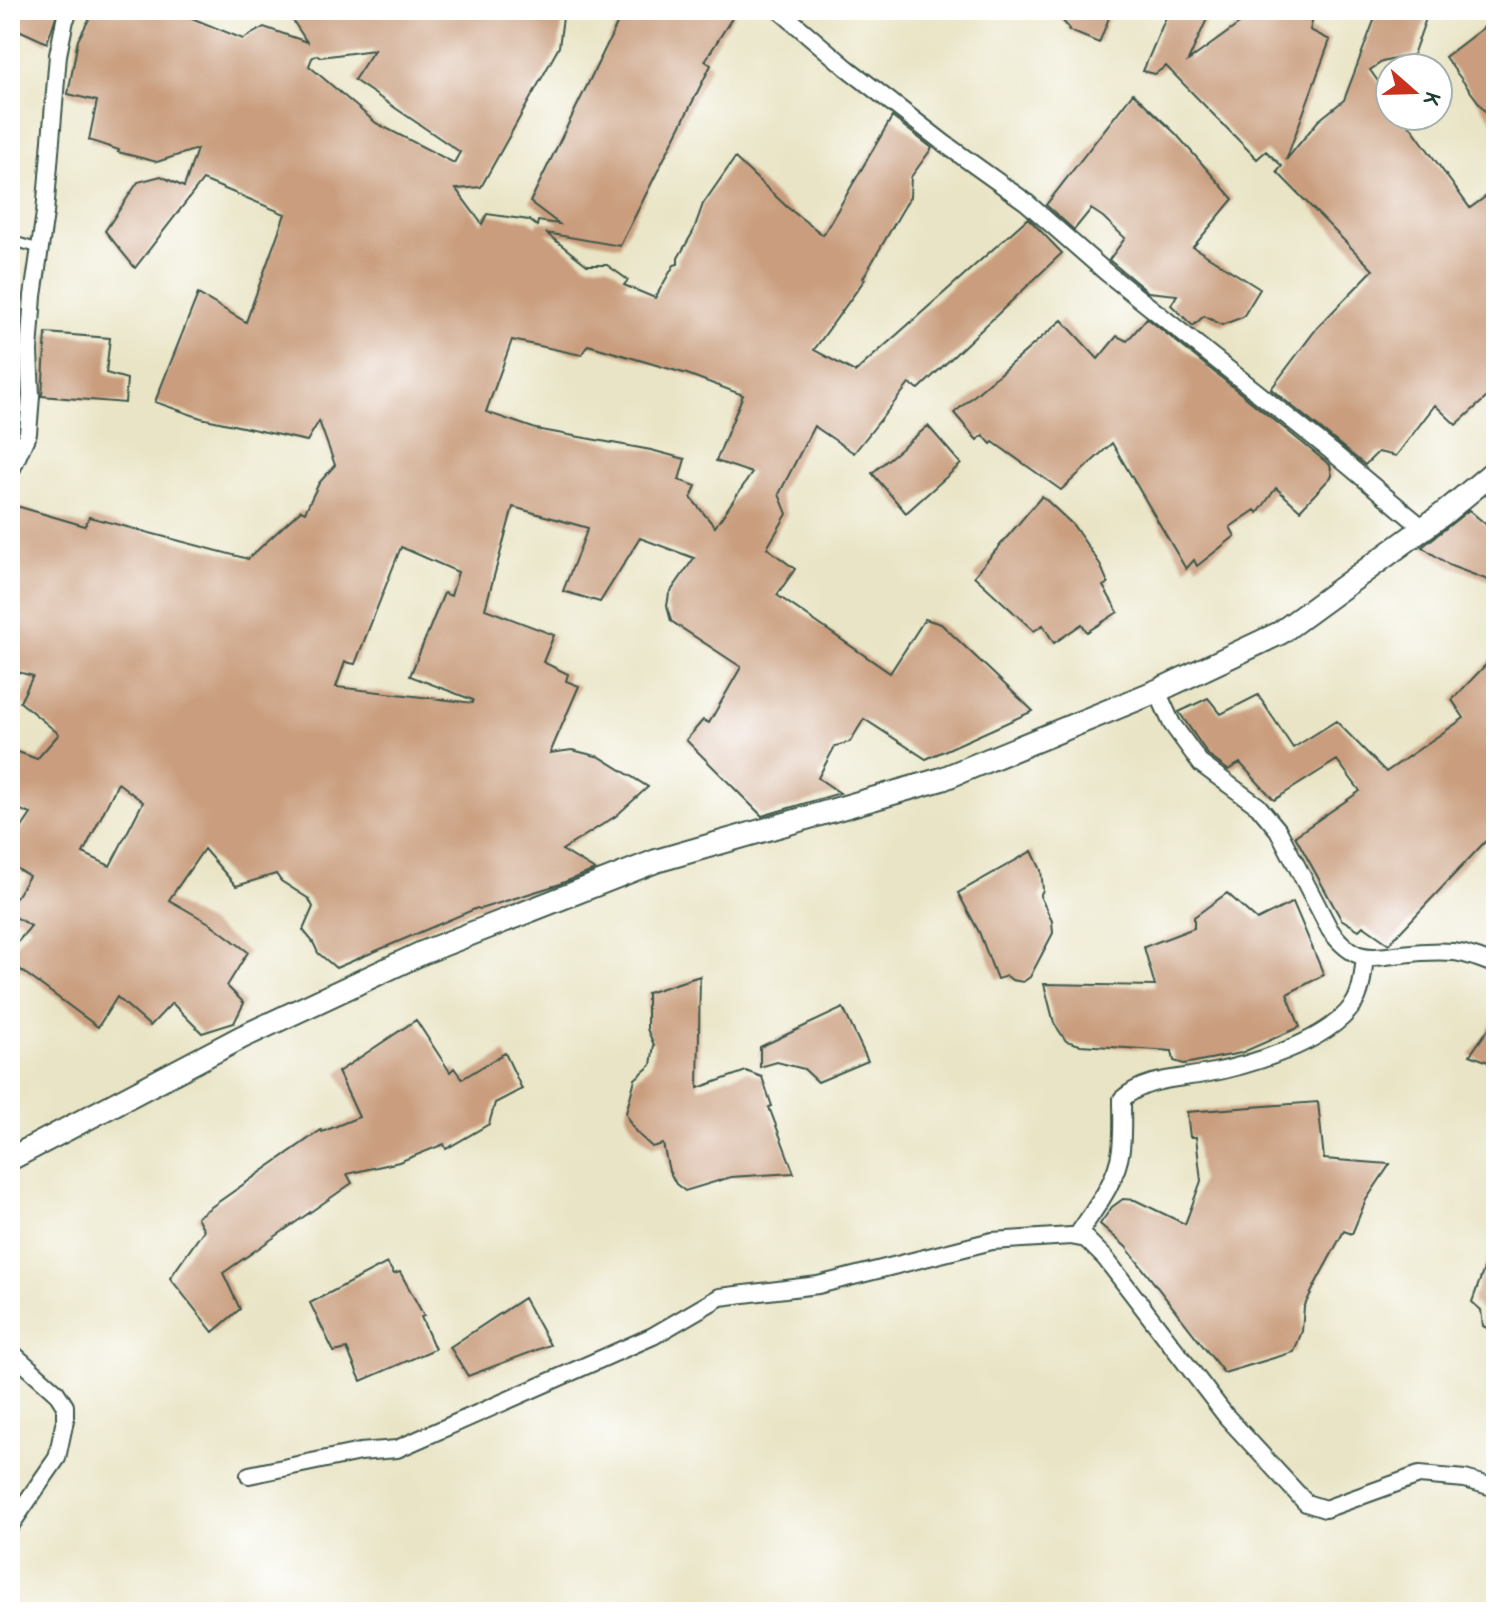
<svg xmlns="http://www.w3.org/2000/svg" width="1506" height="1622" viewBox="0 0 1506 1622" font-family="'Patrick Hand',sans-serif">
<rect width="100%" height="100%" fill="#fff"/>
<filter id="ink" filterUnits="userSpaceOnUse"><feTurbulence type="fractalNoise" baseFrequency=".0125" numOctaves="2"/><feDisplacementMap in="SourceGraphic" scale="16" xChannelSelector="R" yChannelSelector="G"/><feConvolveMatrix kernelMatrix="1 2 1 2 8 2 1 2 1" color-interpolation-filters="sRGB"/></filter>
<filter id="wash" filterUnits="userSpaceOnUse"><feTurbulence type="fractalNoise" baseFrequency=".006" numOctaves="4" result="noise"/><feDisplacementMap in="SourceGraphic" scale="32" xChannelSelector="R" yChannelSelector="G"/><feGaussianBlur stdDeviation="1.8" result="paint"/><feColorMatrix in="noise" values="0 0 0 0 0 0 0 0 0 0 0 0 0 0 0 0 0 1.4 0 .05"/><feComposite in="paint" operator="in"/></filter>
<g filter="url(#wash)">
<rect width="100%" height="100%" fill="#e9e4c5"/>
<g id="blocks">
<path fill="#c99d7d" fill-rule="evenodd" d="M 10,10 L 58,10 L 47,43 L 10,26 Z
M 94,10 L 172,10 L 243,39 L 264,27 L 307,42 L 286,10 L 564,10 L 559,47 L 481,187 L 456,189 L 482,224 L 487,214 L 529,220 L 537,226 L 538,221 L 559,224 L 530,202 L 624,10 L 737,10 L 705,61 L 711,65 L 620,246 L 546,233 L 587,265 L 607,265 L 628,280 L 624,285 L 655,298 L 674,265 L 678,264 L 678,258 L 693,232 L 703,204 L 735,158 L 787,207 L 823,235 L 892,117 L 932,148 L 911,177 L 910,197 L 863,278 L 865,279 L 814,350 L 855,372 L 1028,218 L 1062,253 L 919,389 L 909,384 L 854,453 L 814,426 L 779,494 L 787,514 L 767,548 L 795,569 L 777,595 L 890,673 L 925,619 L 941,624 L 1033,711 L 926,759 L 864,719 L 850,742 L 835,746 L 818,778 L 840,793 L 762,816 L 686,740 L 703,720 L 709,723 L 741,667 L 671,621 L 667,606 L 669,594 L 694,558 L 640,538 L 600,602 L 563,591 L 588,528 L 513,507 L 485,609 L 554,635 L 543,662 L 568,674 L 566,681 L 579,686 L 550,753 L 572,750 L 600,757 L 648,787 L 616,816 L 562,850 L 595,870 L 557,885 L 480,909 L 477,908 L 336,968 L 318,953 L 313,942 L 303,930 L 313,907 L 309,899 L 281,881 L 276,874 L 236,886 L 204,849 L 169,900 L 211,924 L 248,952 L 227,986 L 244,1003 L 234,1023 L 202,1033 L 172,1003 L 150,1026 L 117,997 L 98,1027 L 10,962 L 10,951 L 31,926 L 10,914 L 10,907 L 29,876 L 10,864 L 10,845 L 31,814 L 10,806 L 10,749 L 37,759 L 59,734 L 20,702 L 33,676 L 10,670 L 10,511 L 13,505 L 85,526 L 89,517 L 248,559 L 301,510 L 305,512 L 319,483 L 335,465 L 319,421 L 307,441 L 201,418 L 155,402 L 198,294 L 246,322 L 285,214 L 203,180 L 135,268 L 105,231 L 138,182 L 161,176 L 184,187 L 197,149 L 157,162 L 118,152 L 119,150 L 89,140 L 97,101 L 68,94 L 78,40 ZM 374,50 L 354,80 L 460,152 L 454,163 L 376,123 L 309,66 L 312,58 L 317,55 L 321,57 ZM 512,340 L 581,355 L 588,345 L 687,374 L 743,395 L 716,461 L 752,473 L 715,527 L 691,498 L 696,486 L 679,480 L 685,459 L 651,450 L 536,429 L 486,412 ZM 401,547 L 458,572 L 451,596 L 444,593 L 410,676 L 473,700 L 473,703 L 336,687 L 345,662 L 355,664 ZM 118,783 L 143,802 L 110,866 L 83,853 Z
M 1053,10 L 1112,10 L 1099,43 L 1068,30 L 1069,28 Z
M 1169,10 L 1211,10 L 1188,61 L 1246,19 L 1224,10 L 1315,10 L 1310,30 L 1330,40 L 1286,160 L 1318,121 L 1344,100 L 1378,10 L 1429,10 L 1413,55 L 1382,62 L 1370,70 L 1390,98 L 1390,116 L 1403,116 L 1470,208 L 1496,189 L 1496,389 L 1456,425 L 1435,405 L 1396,456 L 1378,452 L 1365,465 L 1271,389 L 1317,328 L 1373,270 L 1277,172 L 1282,166 L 1266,151 L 1257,159 L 1166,66 L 1155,74 L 1143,71 Z
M 1496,18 L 1496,126 L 1445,57 Z
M 1133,93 L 1176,134 L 1233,199 L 1193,247 L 1260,289 L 1243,317 L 1222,325 L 1204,316 L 1193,326 L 1171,305 L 1177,295 L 1148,292 L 1109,260 L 1125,238 L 1103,217 L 1091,209 L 1074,230 L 1046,205 Z
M 1147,318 L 1330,465 L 1332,476 L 1300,510 L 1276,488 L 1258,513 L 1255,510 L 1230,527 L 1235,536 L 1197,566 L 1194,560 L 1186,569 L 1112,443 L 1061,490 L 993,442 L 991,444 L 983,435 L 977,440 L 954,413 L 1062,320 L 1098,359 L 1117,336 L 1127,341 Z
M 46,333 L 110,338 L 106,373 L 127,379 L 125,403 L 42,396 Z
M 928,426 L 961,464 L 906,513 L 872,473 Z
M 1042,496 L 1073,525 L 1100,564 L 1108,583 L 1103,586 L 1118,612 L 1087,632 L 1082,624 L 1054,643 L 1043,625 L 1034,631 L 974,576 Z
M 1469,510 L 1496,533 L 1496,583 L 1451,566 L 1422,547 Z
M 1496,654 L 1496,830 L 1389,944 L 1363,926 L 1359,930 L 1341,919 L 1295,836 L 1360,791 L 1337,760 L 1274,800 L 1240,763 L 1228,770 L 1209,756 L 1179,712 L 1208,698 L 1221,714 L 1258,695 L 1293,748 L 1336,721 L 1386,772 L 1464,718 L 1452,700 Z
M 1032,851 L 1041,870 L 1043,890 L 1040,896 L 1052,921 L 1053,933 L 1030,977 L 1023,982 L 1012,980 L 1007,976 L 997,979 L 979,932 L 958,893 Z
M 1227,893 L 1257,920 L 1293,902 L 1324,975 L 1287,994 L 1300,1027 L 1241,1053 L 1184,1064 L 1174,1061 L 1172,1051 L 1080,1045 L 1066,1041 L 1054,1023 L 1044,984 L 1155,986 L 1144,947 L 1194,928 L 1194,917 Z
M 700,976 L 698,1088 L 746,1071 L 762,1077 L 772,1106 L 769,1107 L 794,1173 L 731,1177 L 685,1191 L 676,1184 L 669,1171 L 663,1144 L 652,1147 L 636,1132 L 629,1121 L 626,1113 L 635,1079 L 651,1065 L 654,1045 L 647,1029 L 647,993 Z
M 843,1008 L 868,1061 L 818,1082 L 804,1069 L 777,1062 L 760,1067 L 760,1047 Z
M 1496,1018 L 1496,1065 L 1470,1055 Z
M 416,1020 L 450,1072 L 454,1068 L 462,1079 L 505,1053 L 522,1089 L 495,1103 L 489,1124 L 446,1149 L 444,1144 L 399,1162 L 347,1174 L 352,1183 L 223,1273 L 240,1309 L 213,1332 L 170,1278 L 204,1230 L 197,1217 L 321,1130 L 322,1132 L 359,1117 L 338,1072 Z
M 1318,1102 L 1324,1159 L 1390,1164 L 1366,1200 L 1352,1234 L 1344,1231 L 1318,1279 L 1304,1307 L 1302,1331 L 1294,1352 L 1224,1373 L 1126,1247 L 1100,1224 L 1112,1207 L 1123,1199 L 1135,1200 L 1185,1224 L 1201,1181 L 1196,1137 L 1190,1137 L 1187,1112 Z
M 1494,1241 L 1496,1241 L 1496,1333 L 1483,1326 L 1481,1310 L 1472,1302 Z
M 387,1263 L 394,1274 L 400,1272 L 424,1316 L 421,1317 L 435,1349 L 361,1381 L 347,1349 L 334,1352 L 310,1303 Z
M 524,1298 L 550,1345 L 468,1376 L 450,1347 Z"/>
</g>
</g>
<g filter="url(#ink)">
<use href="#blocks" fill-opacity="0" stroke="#3d564a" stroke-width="2"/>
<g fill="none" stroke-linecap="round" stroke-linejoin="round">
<g stroke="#3d564a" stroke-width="12">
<path id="service" d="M 10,240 L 40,249"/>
</g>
<g stroke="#3d564a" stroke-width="20">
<path id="minor" d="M 779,10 L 847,68 L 945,144 L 1026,202 L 1107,273 L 1331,451 L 1423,528
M 10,473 L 28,433 L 31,396 L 29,351 L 33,296 L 45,213 L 58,55 L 65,20 L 70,10
M 1157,691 L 1172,724 L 1201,764 L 1258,806 L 1278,830 L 1330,930 C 1353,961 1366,959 1402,954 C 1418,952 1437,951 1453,952 C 1467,953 1483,960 1496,965
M 1076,1237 C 1094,1210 1117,1182 1121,1149 C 1123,1132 1122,1115 1122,1099 C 1145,1079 1175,1079 1204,1074 C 1248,1066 1326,1043 1353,1005 C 1362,992 1363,973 1365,957
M 10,1351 L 56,1392 L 65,1406 L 65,1420 L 57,1458 L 10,1526
M 249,1475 L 360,1452 L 397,1449 L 653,1336 L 720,1297 L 818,1285 L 992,1241 L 1071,1236 L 1086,1239 L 1105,1258 L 1226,1416 L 1306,1503 L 1325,1509 L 1419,1475 L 1465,1479 L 1496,1488"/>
</g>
<g stroke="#3d564a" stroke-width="26">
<path id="tertiary" d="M 10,1159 L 242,1037 L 422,953 L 656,861 L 942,779 L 1157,691 L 1280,633 L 1443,514 L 1496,470"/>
</g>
<use href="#service" stroke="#fff" stroke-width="8"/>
<use href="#minor" stroke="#fff" stroke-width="16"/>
<use href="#tertiary" stroke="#fff" stroke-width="22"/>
</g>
</g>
<rect width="1506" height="1622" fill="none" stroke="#fff" stroke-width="40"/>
<g transform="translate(1414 92) rotate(110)"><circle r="38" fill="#ffffff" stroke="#a5b1ae" stroke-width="2"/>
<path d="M0-6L14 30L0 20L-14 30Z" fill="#c8321e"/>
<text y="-12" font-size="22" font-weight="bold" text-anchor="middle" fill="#1f3d34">K</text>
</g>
</svg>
